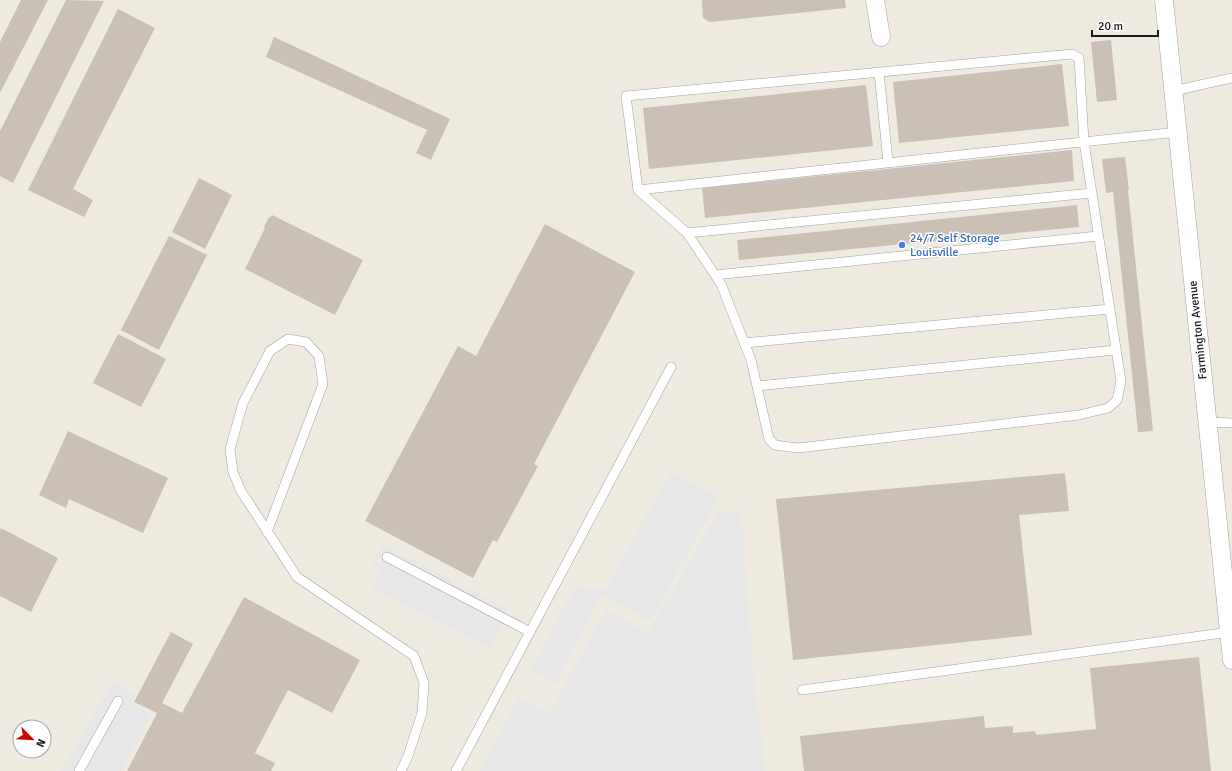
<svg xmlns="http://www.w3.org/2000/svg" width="1232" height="771" viewBox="0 0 1232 771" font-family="Signika,sans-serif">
<rect width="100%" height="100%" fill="#eeeae0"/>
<path fill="#e7e7e7" d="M 671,472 L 719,497 L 651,622 L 601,595 L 556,684 L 530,671 L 575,587 L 605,589 Z
M 741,511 L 753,665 L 765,771 L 480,771 L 518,697 L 549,713 L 606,609 L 648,633 L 717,513 Z
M 382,544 L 509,610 L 490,649 L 372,588 L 380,572 L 379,570 L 371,565 Z
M 113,681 L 136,694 L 131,704 L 152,715 L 121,771 L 61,771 Z"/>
<path fill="#cac0b6" d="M 21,0 L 48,0 L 0,93 L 0,42 Z
M 66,0 L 104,1 L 13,183 L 0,176 L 0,131 Z
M 702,0 L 845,0 L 846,8 L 710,22 L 703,18 Z
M 118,9 L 155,28 L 73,189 L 93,200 L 84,217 L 28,190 Z
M 274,37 L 450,119 L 431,160 L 416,153 L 427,130 L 266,57 Z
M 1111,40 L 1117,100 L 1097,102 L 1091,42 Z
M 1062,64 L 1069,126 L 899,143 L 893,82 Z
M 866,85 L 873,146 L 649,169 L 643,108 Z
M 1072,150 L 1074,181 L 705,218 L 702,188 Z
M 1125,157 L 1129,190 L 1128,190 L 1153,431 L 1138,432 L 1113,192 L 1106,193 L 1102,159 Z
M 199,178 L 232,195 L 205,249 L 172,232 Z
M 1077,205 L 1079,227 L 739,260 L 737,240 Z
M 272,215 L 363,260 L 335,315 L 245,269 L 265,228 L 264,227 L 269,217 L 270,218 Z
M 545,224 L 635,272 L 534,464 L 538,466 L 497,542 L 493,540 L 473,578 L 365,521 L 458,346 L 476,356 Z
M 169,236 L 207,255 L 159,350 L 121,330 Z
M 118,334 L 166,359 L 141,407 L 93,383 Z
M 68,431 L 168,478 L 143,533 L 69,499 L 66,508 L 39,495 Z
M 1065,473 L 1069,511 L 1019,515 L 1032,635 L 793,660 L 776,499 Z
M 1,528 L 58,558 L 31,612 L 0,596 L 0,531 Z
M 244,597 L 360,660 L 332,713 L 288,690 L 255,753 L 275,763 L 271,771 L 127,771 L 157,713 L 134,702 L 171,632 L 193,644 L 162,703 L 182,713 Z
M 1199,657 L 1211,771 L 804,771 L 800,736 L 984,716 L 985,728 L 1013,726 L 1013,733 L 1035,731 L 1036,735 L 1096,729 L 1090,668 Z"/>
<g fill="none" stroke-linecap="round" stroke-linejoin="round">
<g stroke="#a2a2a2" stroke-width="10">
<path id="service" d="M 879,72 L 888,162
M 1173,91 L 1232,78
M 638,190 L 687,233 L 721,284 L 751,360 L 769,439 L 775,445 L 798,448 L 1079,415 L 1108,408 L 1117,400 L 1121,381 L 1084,142 L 1079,58 L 1072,54 L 626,96 L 638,190 C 818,169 998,151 1178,132
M 687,233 L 1092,193
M 715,275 L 1098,236
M 744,343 L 1110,309
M 757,386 L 1116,350
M 1208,422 L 1232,423
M 267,532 L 323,384 L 319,356 L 306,342 L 288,339 L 270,351 L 243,403 L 230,449 L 233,472 L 241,491 L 297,577 L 414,656 L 424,683 L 422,713 L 408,756 L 401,771
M 387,557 L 530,632
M 802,690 L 1230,632
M 79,771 L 118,701
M 456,771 L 671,367"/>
</g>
<g stroke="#a2a2a2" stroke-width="19">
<path id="minor" d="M 875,0 L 881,37
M 1164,0 L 1232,660"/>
</g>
<use href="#service" stroke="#fff" stroke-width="9"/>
<use href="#minor" stroke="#fff" stroke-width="18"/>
</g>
<circle fill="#3f7fe0" stroke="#fff" stroke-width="1.5" cx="902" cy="245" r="4"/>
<g text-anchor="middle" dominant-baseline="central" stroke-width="3" stroke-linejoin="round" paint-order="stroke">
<g font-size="12" fill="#366cbe" stroke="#fff" text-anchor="start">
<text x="910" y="238">24/7 Self Storage<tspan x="910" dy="14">Louisville</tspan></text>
</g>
<g font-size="12" fill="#1b1b1b" stroke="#fff">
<text transform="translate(1198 330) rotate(-96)">Farmington Avenue</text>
</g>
</g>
<g transform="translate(32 739) rotate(114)"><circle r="19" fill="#ffffff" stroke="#a4a4a4"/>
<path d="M0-3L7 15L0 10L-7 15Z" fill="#c70600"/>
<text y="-6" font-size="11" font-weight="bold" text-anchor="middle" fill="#1b1b1b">N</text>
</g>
<path d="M1092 30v6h66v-6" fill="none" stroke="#1b1b1b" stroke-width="2"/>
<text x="1098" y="30" font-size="12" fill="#1b1b1b" stroke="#ffffff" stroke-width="3" paint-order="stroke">20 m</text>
</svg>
